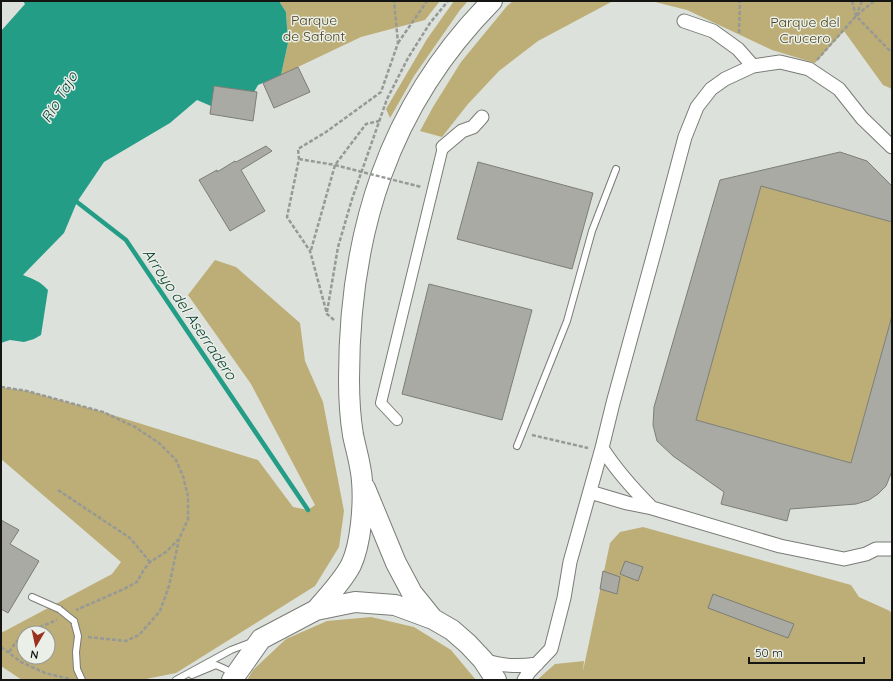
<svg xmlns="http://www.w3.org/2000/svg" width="893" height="681" viewBox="0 0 893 681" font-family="Quicksand,sans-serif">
<rect width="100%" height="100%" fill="#dde1db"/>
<path fill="#bdae77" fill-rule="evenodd" d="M 279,1 L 440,1 L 425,20 L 361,37 L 281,75 L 288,43 L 286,12 Z
M 454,1 L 468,1 L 460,10 L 414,76 L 390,118 L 386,109 L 427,39 Z
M 513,1 L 613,1 L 538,41 L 499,71 L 468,104 L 442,137 L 420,131 L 433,107 L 461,62 L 507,6 Z
M 651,1 L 892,1 L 892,89 L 883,85 L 844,31 L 815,63 L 772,50 L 687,10 Z
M 761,186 L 892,222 L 892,316 L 851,463 L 696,420 Z
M 215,260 L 236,267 L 300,323 L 305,361 L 323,402 L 344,511 L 339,547 L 315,586 L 176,673 L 141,680 L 22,680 L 1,666 L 1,631 L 3,632 L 112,574 L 121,562 L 1,459 L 1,387 L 27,391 L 103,412 L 258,460 L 293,507 L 308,510 L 315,505 L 251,384 L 188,295 ZM 24,633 L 48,633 L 48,657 L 24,657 Z
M 643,527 L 851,585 L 859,597 L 890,611 L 892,615 L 892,680 L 537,680 L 555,664 L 584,661 L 583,671 L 610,543 L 620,532 Z
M 371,617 L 414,627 L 451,650 L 476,680 L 247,680 L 253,670 L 286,639 L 327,621 Z"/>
<path fill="#249d87" d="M 23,1 L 279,1 L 286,12 L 288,43 L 281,75 L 258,85 L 254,92 L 214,86 L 211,106 L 197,100 L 170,123 L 104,162 L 77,202 L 64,233 L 23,275 C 33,279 40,281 48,290 L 41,335 L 34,339 L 24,342 L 10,340 L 1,343 L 1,31 L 25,4 Z"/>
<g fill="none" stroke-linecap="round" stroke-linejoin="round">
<path stroke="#249d87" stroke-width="4.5" d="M 71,199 L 77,202 L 126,240 L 308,510"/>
</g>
<path fill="#a8aaa3" stroke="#7c7d77" d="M 298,67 L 310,92 L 274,108 L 263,83 Z
M 214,86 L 257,92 L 253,121 L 210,114 Z
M 266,146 L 272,151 L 241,170 L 265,211 L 230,231 L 199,180 L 217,170 L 217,172 L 235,161 L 236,162 Z
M 840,152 L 867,161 L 892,186 L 892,222 L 761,186 L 696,420 L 851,463 L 892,316 L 892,471 L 886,486 L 878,494 L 869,500 L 856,504 L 790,509 L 787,521 L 721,504 L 724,492 L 673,456 L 657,441 L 653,425 L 654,407 L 720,180 Z
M 478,162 L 593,193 L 572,269 L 457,239 Z
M 429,284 L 532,310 L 502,420 L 402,394 Z
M 1,520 L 19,530 L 10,544 L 39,561 L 8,613 L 1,609 Z
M 625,561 L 643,567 L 638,581 L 620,574 Z
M 603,571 L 620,577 L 617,594 L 600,589 Z
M 713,594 L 794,624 L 788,638 L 708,608 Z"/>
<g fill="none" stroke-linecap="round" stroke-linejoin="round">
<g stroke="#797c77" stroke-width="8">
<path id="service" d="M 517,446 L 567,321 L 592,231 L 616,169
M 32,597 L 59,609
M 74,621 L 78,636 L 76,652 L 77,669 L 82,680
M 192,675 L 216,665 L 225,669 L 232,674
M 176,680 L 231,650 L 252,642"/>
</g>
<g stroke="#797c77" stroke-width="12">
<path id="pedestrian" d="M 397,420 L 381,403 L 443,147"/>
</g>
<g stroke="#797c77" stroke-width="15">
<path id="minor" d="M 684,21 L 713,31 L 738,49 L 753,66
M 443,147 L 462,131 L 473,127 L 482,117
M 602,448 C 616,470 633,489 652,508
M 590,492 L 627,503 L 652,508 L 780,546 L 844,559 L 866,554 L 876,549 L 892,549
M 483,660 C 503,666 516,667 537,664
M 524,680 L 529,672 L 551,649 L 564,598 L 570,562 L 602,448 L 613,403 L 656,246 L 685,137 L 697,107 L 711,89 L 725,79 L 753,66 L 780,62 L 809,69 L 839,89 L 862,118 L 892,147"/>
</g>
<g stroke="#797c77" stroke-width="22">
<path id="primary" d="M 365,488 L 396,563 L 412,593 L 433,619
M 316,610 C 328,596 342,582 351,565 C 361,544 364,504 362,481 C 361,465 356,450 353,435 C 350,417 349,397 349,379 C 349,233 388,106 492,1
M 232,680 L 261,639 L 316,610 L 355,602 L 395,605 L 433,619 L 452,630 L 468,644 L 483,660 L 496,680"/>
</g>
<path stroke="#969995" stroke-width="2.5" stroke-dasharray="4 2" stroke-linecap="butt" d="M 852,1 L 856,16 L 892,53
M 856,16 L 862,1
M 739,33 L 740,1
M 398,43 L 427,1
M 817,60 L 856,16 L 874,1
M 299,159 L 335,165
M 311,250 L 335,165 L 366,124 L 379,121
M 327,312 L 338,247 L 352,199 L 387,99 L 408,58 L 430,23 L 448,1
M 334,320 L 327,314 L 310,251 L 287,217 L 299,159 L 298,149 L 326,132 L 381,92 L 398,43 L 394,1
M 1,387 L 27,391 L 103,412 L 135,427 L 159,443 L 176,460 L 183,476 L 188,496 L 188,519 L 179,539 L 166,552 L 150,562 L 143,571 L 137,582 L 124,589 L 76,610
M 532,435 L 588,448
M 58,490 L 130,538 L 150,562
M 29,633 L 33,630 L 57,620
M 88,637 L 126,641 L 139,635 L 160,611 L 169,586 L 179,539
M 1,647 L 21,662 L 45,673 L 70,679
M 9,652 L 16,642 L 24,637"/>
<use href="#service" stroke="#fff" stroke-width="6"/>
<use href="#pedestrian" stroke="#fff" stroke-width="10"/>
<use href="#minor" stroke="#fff" stroke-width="13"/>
<use href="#primary" stroke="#fff" stroke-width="20"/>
<g stroke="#797c77" stroke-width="8" stroke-linecap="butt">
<path id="service-bridge" d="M 59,609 L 74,621"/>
</g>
<path stroke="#969995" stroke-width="2.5" stroke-dasharray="4 2" stroke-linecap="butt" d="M 335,165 L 421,187"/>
<use href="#service-bridge" stroke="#fff" stroke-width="6"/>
</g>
<g text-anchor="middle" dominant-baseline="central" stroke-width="3" stroke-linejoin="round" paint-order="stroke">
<g font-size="14" fill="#4b411d" stroke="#eaefe8">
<text x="314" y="20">Parque<tspan x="314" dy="16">de Safont</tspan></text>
<text x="805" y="22">Parque del<tspan x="805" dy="16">Crucero</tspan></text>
</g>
<g font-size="15" font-style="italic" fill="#0d4036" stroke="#eaefe8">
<text transform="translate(59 97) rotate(-59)">Río Tajo</text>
<text transform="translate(190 314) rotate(56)">Arroyo del Aserradero</text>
</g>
</g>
<rect width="893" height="681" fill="none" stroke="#151614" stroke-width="4"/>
<g transform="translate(36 645) rotate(189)"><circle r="19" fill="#eaefe8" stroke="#959893"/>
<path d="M0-3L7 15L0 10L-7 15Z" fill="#9b321d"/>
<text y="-6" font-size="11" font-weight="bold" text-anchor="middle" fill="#151614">N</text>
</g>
<path d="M749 657v6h115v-6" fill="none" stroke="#151614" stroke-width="2"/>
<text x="755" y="657" font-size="12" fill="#151614" stroke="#eaefe8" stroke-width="3" paint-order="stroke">50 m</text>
</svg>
